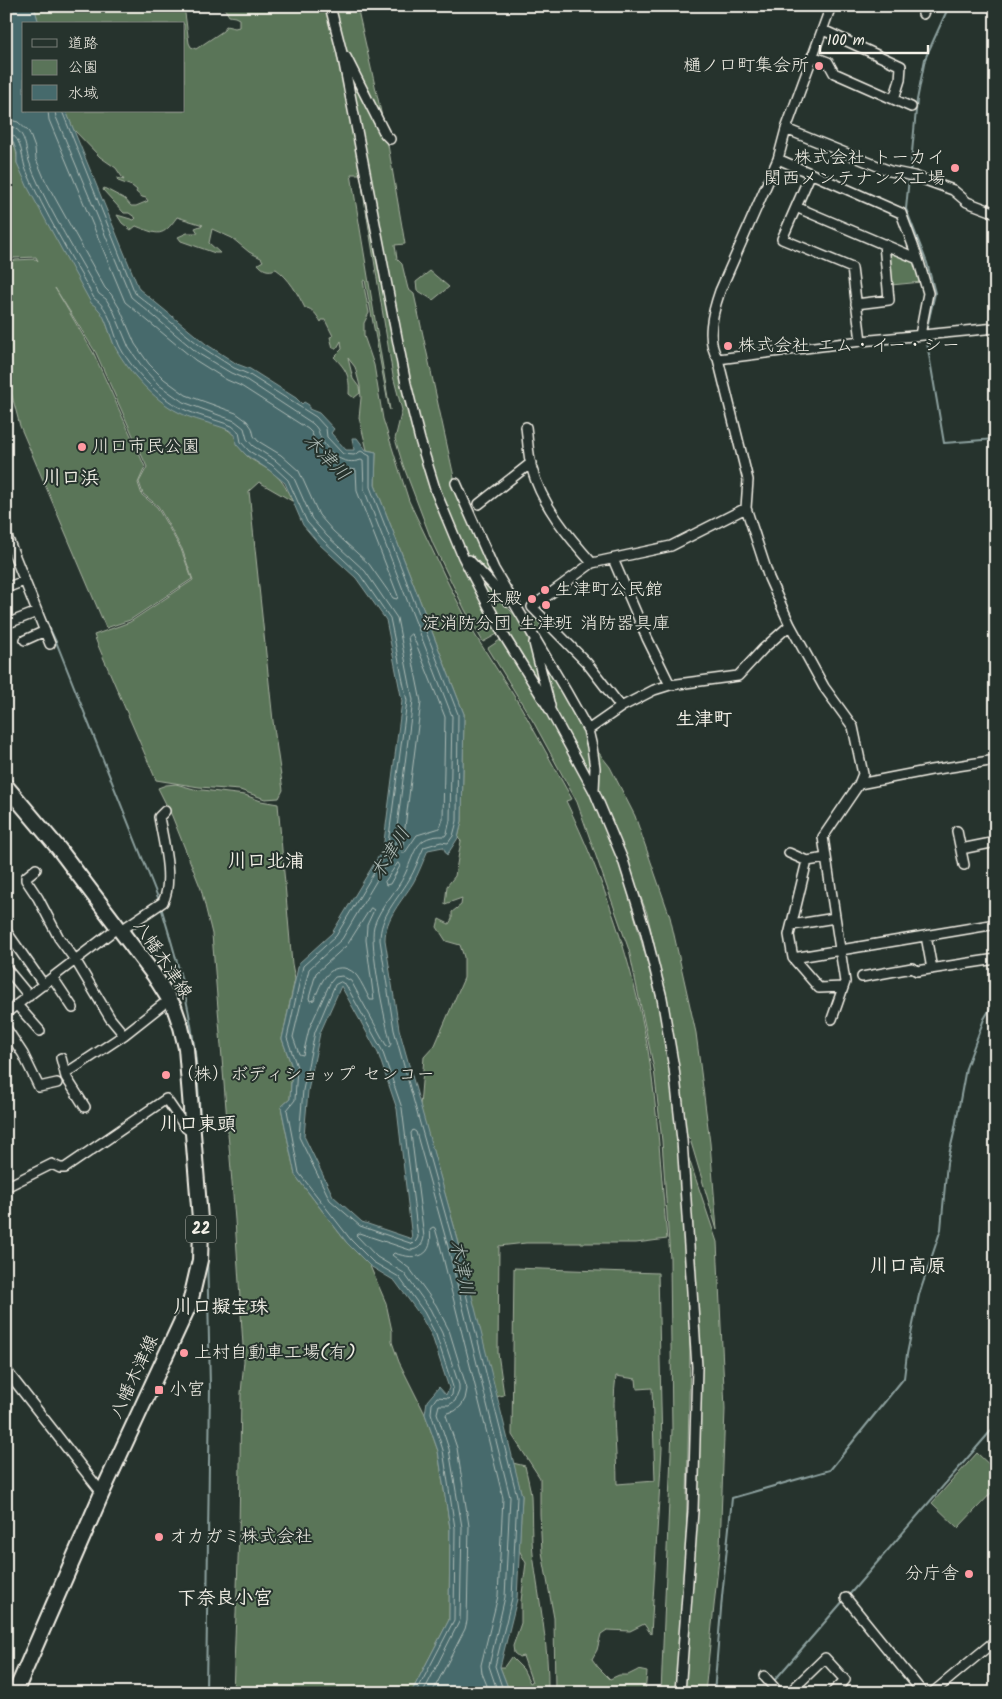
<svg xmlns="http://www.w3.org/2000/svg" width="1002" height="1699" viewBox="0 0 1002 1699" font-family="Kalam,'Klee One',sans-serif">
<rect width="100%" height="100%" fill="#26332d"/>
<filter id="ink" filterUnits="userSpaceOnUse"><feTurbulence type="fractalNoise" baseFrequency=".02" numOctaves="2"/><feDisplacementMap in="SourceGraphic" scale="10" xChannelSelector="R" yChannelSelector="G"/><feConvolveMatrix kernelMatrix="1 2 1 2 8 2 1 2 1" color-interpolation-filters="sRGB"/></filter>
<g filter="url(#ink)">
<path fill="#5a7459" stroke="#a7b2a0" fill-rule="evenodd" d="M 34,6 L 184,6 L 189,43 L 191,47 L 196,49 L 223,31 L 226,26 L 235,28 L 239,27 L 239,19 L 235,17 L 229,16 L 223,6 L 330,6 L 427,469 L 501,632 L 483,642 L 465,610 L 433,544 L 403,465 L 395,439 L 402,410 L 393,376 L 360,174 L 351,174 L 390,410 L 389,408 L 365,280 L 363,281 L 369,313 L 364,323 L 364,336 L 374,365 L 383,419 L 409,501 L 449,585 L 475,635 L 521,707 L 572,799 L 566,801 C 604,880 633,964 648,1050 C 658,1112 661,1176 667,1239 L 636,1243 L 526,1243 L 499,1246 L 498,1353 L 504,1395 L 496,1397 L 458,1240 L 420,1106 L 424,1057 L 435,1045 L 464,978 L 464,957 L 460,945 L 446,941 L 437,927 L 439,919 L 449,924 L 452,919 L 452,912 L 461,905 L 462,898 L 445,904 L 447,886 L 455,876 L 461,841 L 458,838 L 462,821 L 464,714 L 375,485 L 376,452 L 367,450 L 359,418 L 361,398 L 360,386 L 355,367 L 348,358 L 353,379 L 359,387 L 360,393 L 354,398 L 349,394 C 350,377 347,370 334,357 L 342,349 L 341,341 L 337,348 L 333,348 L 330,337 L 333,336 L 325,320 L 322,320 L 321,322 C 317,316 313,308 305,308 C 298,294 289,278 276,269 C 268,272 263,270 258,264 L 263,261 L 261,258 L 249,252 L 232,238 L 212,229 L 209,243 L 220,253 L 215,253 L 181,241 L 178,237 L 187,233 L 198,233 L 195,228 L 203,225 L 177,217 C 162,238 159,235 136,226 L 131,230 L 122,223 L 117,215 L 134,220 L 136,218 L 129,213 L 124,213 L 103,190 L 104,188 L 125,199 L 131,206 L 136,206 L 148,201 L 146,198 L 142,197 L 136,192 L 137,190 L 132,186 L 118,181 L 117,178 L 124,180 L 116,168 L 100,157 L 73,129 L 66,111 L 184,111 L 184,24 L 39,24 Z
M 334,6 L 357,6 L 385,130 L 348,52 L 344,50 Z
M 347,59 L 387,139 L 405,244 L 395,245 L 397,259 L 402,264 L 408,289 L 414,294 L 454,477 L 453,484 L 508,598 L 463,550 L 439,493 L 421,434 L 404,360 L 377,208 Z
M 6,136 C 16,143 17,152 17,163 L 104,317 L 115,347 L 222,427 C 239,434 235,444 246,455 C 249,459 255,461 259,464 C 278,475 283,480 292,501 L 259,482 L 249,491 L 273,721 L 283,790 L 279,798 L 265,799 L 240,790 L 199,787 L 156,780 L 97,643 L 94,635 L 130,622 L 193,580 L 182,549 L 158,506 L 143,494 L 139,482 L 147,467 L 96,353 L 55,288 L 94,354 L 145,467 L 138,483 L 142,495 L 157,507 L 181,549 L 192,579 L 130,620 L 106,628 L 20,426 L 6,373 L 6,265 L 15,260 L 36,259 L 38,261 L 36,257 L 14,258 L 6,263 Z
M 887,248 L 914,260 L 922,282 L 891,285 Z
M 430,271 L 449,287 L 433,300 L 417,290 L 416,282 Z
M 472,568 L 520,621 L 529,641 L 549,700 L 508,635 Z
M 535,617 L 543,627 L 535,634 L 529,622 Z
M 503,638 L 548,713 L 589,793 L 621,866 L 658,1003 L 670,1065 L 679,1138 L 687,1256 L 690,1351 L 685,1595 L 679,1693 L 661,1693 L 672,1430 L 670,1258 L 662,1141 L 654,1069 L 629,950 L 577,802 L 534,723 L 488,648 Z
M 538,646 L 585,731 L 589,745 L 592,781 L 555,708 Z
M 595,748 L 610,767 L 635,816 L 670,917 L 696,1033 L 710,1143 L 717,1230 L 690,1139 L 684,1134 L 666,998 L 647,913 L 598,790 Z
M 176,784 L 194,789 L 245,795 L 261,801 L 278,804 L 292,964 L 295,979 L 282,1039 L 292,1067 L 290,1099 L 281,1107 L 295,1175 L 347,1243 L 370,1266 L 386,1303 L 392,1331 L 392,1342 L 399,1362 L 425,1414 L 438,1451 L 450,1528 L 449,1620 L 411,1693 L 233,1693 L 239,1534 L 241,1393 L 244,1361 L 235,1220 L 212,934 L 201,889 L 172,816 L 158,788 L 166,785 Z
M 686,1150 L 717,1242 L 725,1409 L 720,1548 L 705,1693 L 684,1693 L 692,1590 L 701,1365 Z
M 514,1268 L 658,1273 L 662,1448 L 651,1634 L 644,1624 L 630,1631 L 607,1630 L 601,1634 L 597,1650 L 592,1659 L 598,1667 L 610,1679 L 619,1675 L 628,1675 L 638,1670 L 647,1672 L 645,1693 L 555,1693 L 554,1618 L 542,1552 L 540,1514 L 540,1478 L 512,1435 ZM 616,1376 L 636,1379 L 637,1389 L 652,1388 L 655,1481 L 617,1484 C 617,1448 611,1411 616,1376 Z
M 977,1453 L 996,1471 L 996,1488 L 958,1528 L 932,1503 Z
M 513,1463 L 525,1466 C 527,1476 530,1486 531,1496 C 532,1516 531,1535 533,1554 C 539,1602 549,1644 548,1693 L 510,1693 L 500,1667 L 504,1667 L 511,1657 L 523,1669 L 530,1683 L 532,1682 L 523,1656 L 519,1657 L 514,1653 L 513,1646 L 521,1623 L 521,1601 L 526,1563 L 519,1550 L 522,1496 Z"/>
<path fill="#466a6c" stroke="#8ca09e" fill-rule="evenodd" d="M 6,6 L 34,6 L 39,24 L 24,24 L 24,111 L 66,111 L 139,289 L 206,344 L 237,364 L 250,369 L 296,398 L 302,404 L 304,402 L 309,405 L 309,409 L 319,413 L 334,429 L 331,433 L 346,450 L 354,450 L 352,438 L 357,438 L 366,450 L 376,452 L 375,485 L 464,714 L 462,821 L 458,838 L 447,855 L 443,847 L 428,850 C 423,861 419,873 413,883 C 402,901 385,918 385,940 L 399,1029 L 458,1240 L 522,1496 L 517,1599 L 500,1667 L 510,1693 L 411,1693 L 449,1620 L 450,1528 L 438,1451 L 425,1414 L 427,1401 L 439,1387 L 446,1395 L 449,1388 L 432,1336 L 420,1315 L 395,1281 L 370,1266 L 347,1243 L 295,1175 L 281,1107 L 290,1099 L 292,1067 L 282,1039 L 299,963 L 332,933 L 383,849 L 402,701 L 386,620 L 356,578 L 319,544 L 303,525 L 285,483 L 269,470 L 246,455 L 236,444 L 235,435 L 229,430 C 212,423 193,420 178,412 C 154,400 129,372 116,349 C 108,334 107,312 91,303 L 28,188 L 17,163 L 17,153 L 13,141 L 6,136 ZM 341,986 L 378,1053 L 397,1109 L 412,1239 L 362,1222 L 333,1196 L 304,1136 L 308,1091 L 320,1033 Z"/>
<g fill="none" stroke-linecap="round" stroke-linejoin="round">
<path stroke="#aebbb6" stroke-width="1" d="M 62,111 L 135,293 L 203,348 L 234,368 L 248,374 L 316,417 L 326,428 L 327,437 L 343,454 L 354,455 L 361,451 L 370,456 L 370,487 L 458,714 L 457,821 L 453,836 L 448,843 L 441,842 L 424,847 C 419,858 415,870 409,880 C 397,900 380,916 380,940 L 394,1030 L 453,1242 L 517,1496 L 512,1598 L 495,1666 L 504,1693
M 6,119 L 18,122 L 29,132 L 35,148 L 36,159 L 45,180 L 105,288 L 111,294 L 120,309 L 135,344 L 149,364 L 164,379 L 186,395 L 236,413 L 247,421 L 252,428 L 254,436 L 258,441 L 281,455 L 299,471 L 319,515 L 333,531 L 369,564 L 393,598 L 397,599 L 398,596 L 357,491 L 356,470 L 341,468 L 333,464 L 316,445 L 312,433 L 308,429 L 241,386 L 227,380 L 195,360 L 125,302 L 49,120 L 48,111
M 6,126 C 26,127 25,147 29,161 C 30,165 32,168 33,172 C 51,214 77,254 99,294 L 106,299 L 114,312 L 129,348 L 144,369 L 159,385 L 183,402 L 235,421 L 244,428 L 247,439 L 253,446 L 275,460 L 293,476 L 312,519 L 327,536 L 365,571 L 397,618 L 413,700 L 394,851 L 342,939 L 309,969 L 293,1037 L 299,1054 L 303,1055 L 309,1029 L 330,983 L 335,977 L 342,976 L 351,981 L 386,1045 L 389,1047 L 391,1044 C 385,1022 369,945 374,926 C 380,906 397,892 405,874 C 416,851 415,835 445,836 L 447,833 L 450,820 L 452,716 L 364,489 L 363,461 L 361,460 C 343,466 330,454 322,440 C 317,432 321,431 312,423 L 245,379 L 231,373 L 199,354 L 131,297 L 56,117 L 55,111
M 6,133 C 23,134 21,158 26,170 C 45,214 71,256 94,298 C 110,309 112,328 119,345 C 128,365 160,399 181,408 C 197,416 215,419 232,426 L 239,432 L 241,442 L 249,451 L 272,465 L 288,480 L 307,522 L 323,540 L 360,575 L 390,618 L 407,701 L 387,851 L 336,936 L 303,966 L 287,1038 L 297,1067 L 295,1100 L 287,1110 L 299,1173 L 351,1240 L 373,1262 L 399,1277 L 424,1312 L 436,1335 L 453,1387 L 452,1395 L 449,1398 L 437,1397 L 432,1404 L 431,1413 L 443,1450 L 455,1528 L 454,1620 L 416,1693
M 411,634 L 413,636 L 445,717 L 443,819 L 440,828 L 417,835 L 404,854 L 402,851 L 421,702 L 408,637 Z
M 398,863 L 400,866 L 390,884 L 386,885 L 385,882 Z
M 371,908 L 374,910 L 367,925 L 366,940 L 374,1000 L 370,1000 C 366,992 362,983 357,976 C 354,972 349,969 344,968 C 325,966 320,987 314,1000 L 310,1001 L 309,998 L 316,973 L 347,945 Z
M 341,982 L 346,985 L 382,1050 L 402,1108 L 418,1237 L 416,1241 L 413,1244 L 360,1226 L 330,1200 L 299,1137 L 303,1090 L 315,1032 L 335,985 Z
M 423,1693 L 460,1620 L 462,1527 L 449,1449 L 437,1413 L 439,1405 L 449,1405 L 455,1401 L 459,1391 L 459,1385 L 442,1333 L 430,1309 L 404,1273 L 377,1257 L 356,1235 L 359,1233 L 410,1250 C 418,1250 423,1245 424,1237 L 411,1133 L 413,1130 L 416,1132 L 447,1243 L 510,1497 L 505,1597 L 489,1666 L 498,1693
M 432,1693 L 465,1629 L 467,1621 L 469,1526 L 457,1448 L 446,1415 L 447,1413 L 455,1411 L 461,1406 L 465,1399 L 467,1389 L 449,1330 L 436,1305 L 410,1269 L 392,1255 L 394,1253 C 418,1261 434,1257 430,1229 L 433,1227 L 435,1228 L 440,1245 L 503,1498 L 498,1596 L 481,1665 L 482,1673 L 490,1693"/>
<path stroke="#8ca09e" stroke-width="2" d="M 910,173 L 917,100 L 925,59 L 949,6
M 909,177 L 906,209 L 927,263 L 935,293 L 926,332
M 926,337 L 944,443 L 996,439
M 40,608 L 57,644 L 159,900
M 161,907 C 175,953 188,998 194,1045 C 200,1088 200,1132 203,1176
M 849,1595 L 996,1425
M 773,1682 L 844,1600
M 206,1693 L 210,1387 L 207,1248
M 714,1693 L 722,1597 L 732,1498 L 830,1470 L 904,1378 L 907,1354 L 919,1295 L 941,1229 L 947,1163 L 954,1133 L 966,1068 L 984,1019 L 996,999
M 763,1693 L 768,1687"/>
<g stroke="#f4f1e8" stroke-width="12">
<path id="street" d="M 330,6 L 342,53 L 406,384 L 420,440 L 436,492 L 463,557 L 503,634 L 550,710 L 594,791 L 623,860 L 645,930 L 662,998 L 674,1068 L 682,1140 L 697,1367 L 693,1511 L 680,1693
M 831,6 L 786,129 L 778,159 L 720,291 C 713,311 705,340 718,359 L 748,480 L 746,508 L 769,578 L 790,625 L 824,687 L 853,727 L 863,774 L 859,784 L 823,837 L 845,982 L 832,1019
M 923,14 L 926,6
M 823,30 L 901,66 L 900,80 L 894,99
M 812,56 L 828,62 L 834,73 L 911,107
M 346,57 L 385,134 L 390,139
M 786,129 L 890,171 L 914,176 L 953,190 L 967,202 L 996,213
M 778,159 L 901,213 L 918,259 L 928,293 L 920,335
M 810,175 L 782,239 L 852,268 L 861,341
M 796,207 L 918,259
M 856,304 L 889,300 L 884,244
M 718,359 L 861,341 L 996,328
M 526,427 C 528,441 528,456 532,469 C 542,505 568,536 592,563
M 456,483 L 494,569 L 566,691 L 588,730 L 592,747 L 595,768 L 594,790
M 479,504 L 531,463
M 6,534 L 50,644
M 613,559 L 647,638 L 670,685
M 469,560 L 508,601
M 6,588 L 24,581
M 532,607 L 592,563 L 671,546 L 746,508
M 532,607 L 587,663 L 621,707
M 6,624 L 37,612
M 25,640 L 45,631
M 534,643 L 550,706
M 588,730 L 621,707 L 654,690 L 670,685 L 738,676 L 763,649 L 790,625
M 859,784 L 931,770 L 996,760
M 957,831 L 964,865
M 961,849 L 996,842
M 789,853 L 807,861 L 826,858
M 807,861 L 789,935 L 793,958 L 819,988 L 843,987
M 36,869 L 26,877 L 26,880 L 38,898 L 59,938 L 76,961 L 110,1018 L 124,1035 L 162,1005
M 792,925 L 835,918
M 6,931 L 44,985
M 120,931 L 163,902 C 174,881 163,840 159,817 L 165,811
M 926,936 L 932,969
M 793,958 L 996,924
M 6,968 L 29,996
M 862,977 L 912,968 L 917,971 L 996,959
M 53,978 L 73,1008
M 17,1005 L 40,1031
M 6,1013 L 117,928
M 6,1028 L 23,1054 L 39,1087 L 57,1083
M 61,1058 L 66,1077 L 85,1107
M 65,1074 L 124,1035
M 6,1187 L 52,1164 L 60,1168 L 65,1168 L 166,1099 L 186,1128 L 194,1134
M 6,1370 L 102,1493
M 846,1598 L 923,1693
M 764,1676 L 779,1693
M 789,1693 L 825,1658 L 845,1680 L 832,1693
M 932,1693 L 996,1640"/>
</g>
<g stroke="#f4f1e8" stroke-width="18">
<path id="primary" d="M 6,786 L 59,849 L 154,975 L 174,1007 L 181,1027 L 186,1048 L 201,1231 L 200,1260 L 190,1303 L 102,1493 L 15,1693"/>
</g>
<use href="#street" stroke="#26332d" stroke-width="9"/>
<use href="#primary" stroke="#26332d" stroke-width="14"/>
</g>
</g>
<g fill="#ff9aa2" stroke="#26332d" stroke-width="2">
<circle cx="819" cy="66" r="5"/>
<circle cx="955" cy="168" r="5"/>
<circle cx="728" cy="346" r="5"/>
<circle cx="82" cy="447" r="5"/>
<circle cx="545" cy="590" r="5"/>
<circle cx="532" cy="599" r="5"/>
<circle cx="546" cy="605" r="5"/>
<circle cx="166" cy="1075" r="5"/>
<circle cx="184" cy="1353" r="5"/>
<rect x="154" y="1385" width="10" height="10" rx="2.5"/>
<circle cx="159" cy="1537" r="5"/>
<circle cx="969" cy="1574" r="5"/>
</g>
<g text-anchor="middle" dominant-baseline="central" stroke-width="4" stroke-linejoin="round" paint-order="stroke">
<rect fill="#26332d" stroke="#b6b8b0" stroke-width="1" x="186" y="1215.5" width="30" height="27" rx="4"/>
<g font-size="16" font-weight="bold" fill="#f4f1e8">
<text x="201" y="1229">22</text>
</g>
<g font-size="18" fill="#f4f1e8" stroke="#26332d" text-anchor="start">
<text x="809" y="66" text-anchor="end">樋ノ口町集会所</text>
<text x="945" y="158" text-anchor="end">株式会社 トーカイ<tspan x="945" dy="21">関西メンテナンス工場</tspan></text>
<text x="738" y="346">株式会社 エム・イー・シー</text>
<text x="92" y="447">川口市民公園</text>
<text x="555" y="590">生津町公民館</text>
<text x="522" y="599" text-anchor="end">本殿</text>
<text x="546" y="624" text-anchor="middle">淀消防分団 生津班 消防器具庫</text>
<text x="176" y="1075">（株）ボディショップ センコー</text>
<text x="194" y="1353">上村自動車工場(有)</text>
<text x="169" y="1390">小宮</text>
<text x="169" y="1537">オカガミ株式会社</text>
<text x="959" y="1574" text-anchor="end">分庁舎</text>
</g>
<g font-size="18" fill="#f4f1e8" stroke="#26332d">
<text transform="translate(162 960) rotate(56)">八幡木津線</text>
<text transform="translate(135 1377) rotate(-65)">八幡木津線</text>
</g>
<g font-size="19" font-style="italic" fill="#aebbb6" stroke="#26332d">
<text transform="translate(326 458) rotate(46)">木津川</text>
<text transform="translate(391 854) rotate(-58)">木津川</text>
<text transform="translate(461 1268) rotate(78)">木津川</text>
</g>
<g font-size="19" font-weight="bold" fill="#f4f1e8" stroke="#26332d">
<text x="71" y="479">川口浜</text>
<text x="704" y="720">生津町</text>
<text x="266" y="862">川口北浦</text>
<text x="198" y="1125">川口東頭</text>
<text x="908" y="1267">川口高原</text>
<text x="221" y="1308">川口擬宝珠</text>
<text x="225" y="1599">下奈良小宮</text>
</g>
</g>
<rect width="1002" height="1699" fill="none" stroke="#26332d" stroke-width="25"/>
<rect x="12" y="12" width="977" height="1674" fill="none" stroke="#f4f1e8" stroke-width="2" filter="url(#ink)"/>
<rect x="22" y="22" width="162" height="90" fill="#26332d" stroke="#787f78"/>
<rect x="32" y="39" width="25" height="8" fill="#26332d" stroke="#787f78"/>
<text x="68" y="48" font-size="15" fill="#f4f1e8">道路</text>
<rect x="32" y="60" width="25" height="15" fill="#5a7459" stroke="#787f78"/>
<text x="68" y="72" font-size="15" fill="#f4f1e8">公園</text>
<rect x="32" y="85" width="25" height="15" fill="#466a6c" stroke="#787f78"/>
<text x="68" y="98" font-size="15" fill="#f4f1e8">水域</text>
<path d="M820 45v8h108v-8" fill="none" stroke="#f4f1e8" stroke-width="2.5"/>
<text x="827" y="45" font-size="15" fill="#f4f1e8" stroke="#26332d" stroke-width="4" paint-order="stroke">100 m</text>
</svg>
